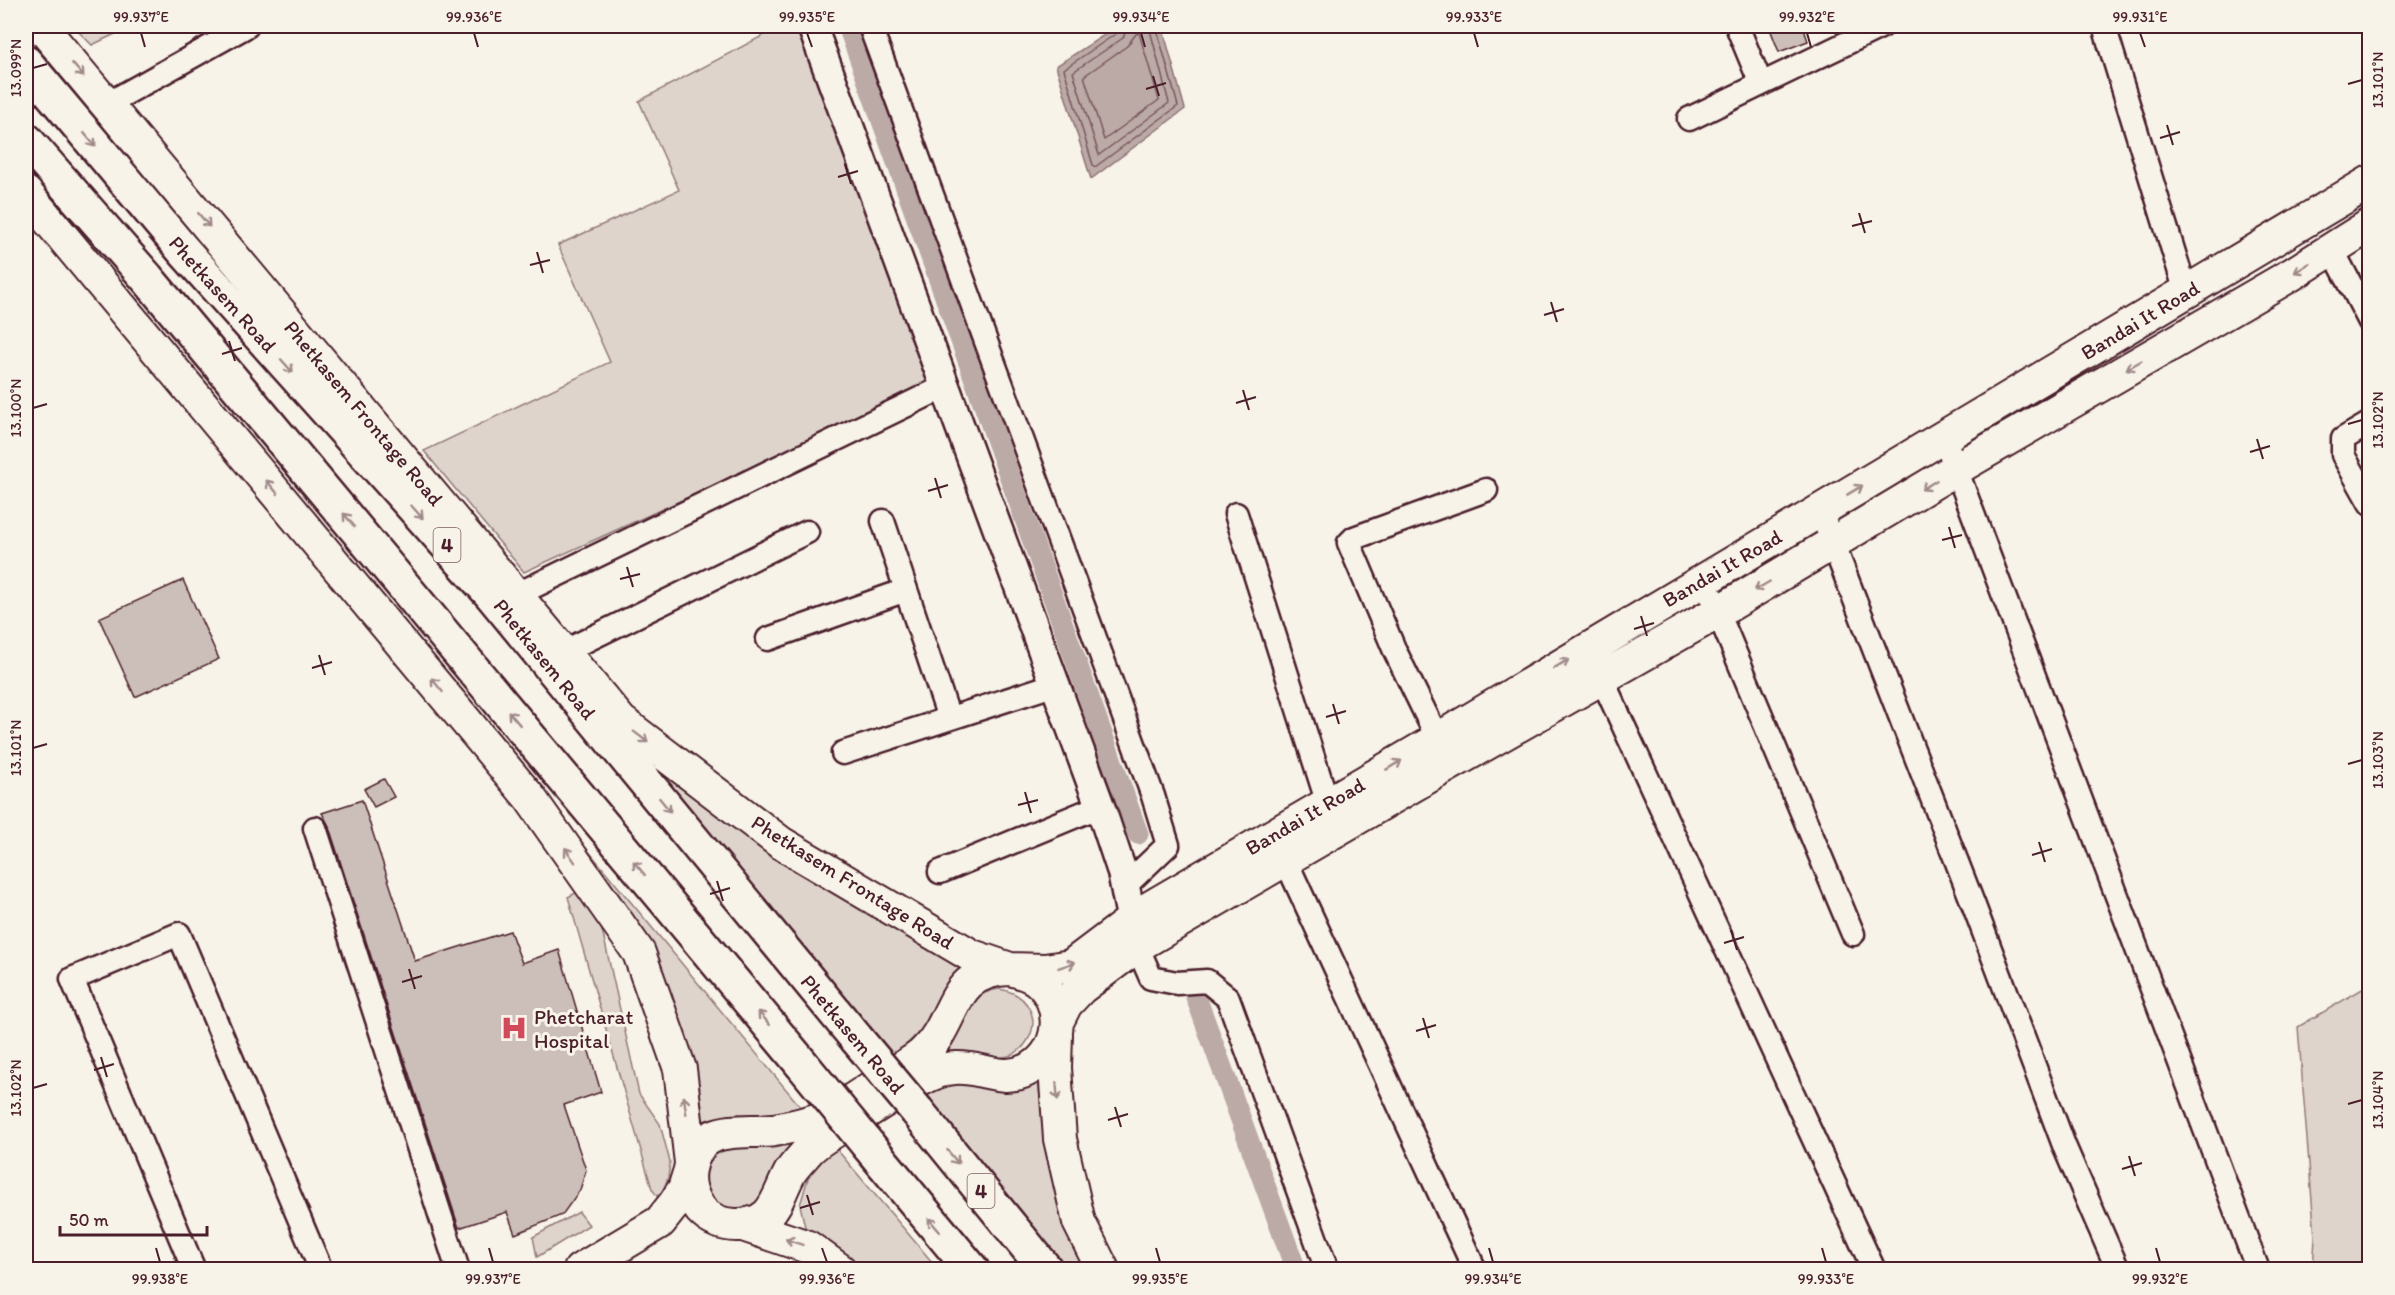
<svg xmlns="http://www.w3.org/2000/svg" width="2395" height="1295" viewBox="0 0 2395 1295" font-family="Itim,sans-serif">
<rect width="100%" height="100%" fill="#f7f3e8"/>
<filter id="ink" filterUnits="userSpaceOnUse"><feTurbulence type="fractalNoise" baseFrequency=".0167" numOctaves="2"/><feDisplacementMap in="SourceGraphic" scale="12" xChannelSelector="R" yChannelSelector="G"/><feConvolveMatrix kernelMatrix="1 2 1 2 8 2 1 2 1" color-interpolation-filters="sRGB"/></filter>
<g filter="url(#ink)">
<path fill="#ded4cc" stroke="#947a7c" stroke-width="1.5" d="M 73,26 L 132,26 L 92,45 Z
M 781,26 L 801,26 L 932,386 L 524,572 L 424,451 L 610,362 L 558,245 L 679,190 L 639,101 Z
M 592,707 L 970,968 L 936,1015 L 895,1056 L 869,1035 Z
M 586,848 L 804,1111 L 769,1119 L 739,1114 L 700,1121 L 659,967 Z
M 578,892 L 593,905 L 603,934 L 639,1094 L 660,1124 L 670,1162 L 668,1178 L 659,1199 L 652,1189 L 568,897 Z
M 2369,985 L 2369,1269 L 2313,1269 L 2315,1238 L 2298,1027 Z
M 999,989 C 1013,991 1025,998 1031,1012 C 1038,1031 1024,1054 1004,1057 C 995,1059 985,1055 976,1056 C 957,1057 936,1065 918,1069 C 927,1062 939,1054 947,1045 C 967,1022 964,994 999,989 Z
M 952,1079 L 1012,1088 L 1038,1082 L 1050,1164 L 1091,1269 L 1063,1269 L 1022,1225 L 929,1110 L 923,1091 Z
M 801,1137 L 753,1208 C 747,1209 740,1211 734,1211 C 712,1209 699,1182 708,1163 C 712,1155 717,1151 724,1146 Z
M 833,1145 L 938,1269 L 863,1269 L 805,1227 L 800,1205 L 812,1165 Z
M 579,1212 L 589,1225 L 537,1257 L 533,1237 Z"/>
<path fill="#bcaaa7" stroke="#8e7275" stroke-width="1.5" d="M 1118,26 L 1162,26 L 1185,109 L 1091,179 L 1056,66 Z"/>
<g fill="none" stroke-linecap="round" stroke-linejoin="round">
<path stroke="#78575d" stroke-width="1.5" d="M 1120,26 L 1117,33 L 1064,69 L 1093,165 L 1095,167 L 1178,106 L 1156,26
M 1128,26 L 1123,38 L 1073,72 L 1099,155 L 1169,103 L 1149,26
M 1139,33 L 1159,100 L 1104,140 L 1084,76 L 1127,46 L 1136,34 Z"/>
<path stroke="#bcaaa7" stroke-width="21" d="M 848,26 L 1138,834
M 1196,997 L 1296,1270"/>
</g>
<path fill="#ccbfb9" stroke="#4a1f2b" stroke-width="1.5" d="M 1769,26 L 1803,26 L 1808,41 L 1779,52 Z
M 183,580 L 219,659 L 135,697 L 99,618 Z
M 384,779 L 394,797 L 374,807 L 364,789 Z
M 362,800 L 415,961 L 510,931 L 522,963 L 559,950 L 601,1092 L 564,1105 L 586,1170 L 580,1190 L 562,1215 L 515,1234 L 507,1212 L 459,1228 L 328,824 L 322,813 Z"/>
<g fill="none" stroke-linecap="round" stroke-linejoin="round">
<g stroke="#4a1f2b" stroke-width="27">
<path id="minor" d="M 870,26 L 1153,796 L 1168,845 L 1125,886
M 1737,26 L 1761,84
M 2104,26 L 2186,292
M 107,104 L 247,26
M 1689,119 L 1882,26
M 2332,249 L 2370,322
M 2370,423 L 2343,439 L 2343,455 L 2370,503
M 1944,437 L 2258,1270
M 1820,510 L 1974,906 L 2065,1148 L 2118,1270
M 1236,514 L 1328,804
M 883,521 L 949,718
M 1704,579 L 1853,934
M 516,595 L 946,386
M 768,639 L 906,590
M 563,652 L 807,532
M 1596,666 L 1874,1270
M 1438,739 L 1395,651 L 1349,543 L 1354,538 L 1486,490
M 843,753 L 1056,684
M 315,828 L 458,1270
M 1279,846 L 1475,1270
M 940,872 L 1100,806
M 1137,946 L 1151,978 L 1177,983 L 1207,981 L 1228,998 L 1327,1270
M 194,1270 L 72,979 L 179,934 L 321,1270"/>
</g>
<g stroke="#4a1f2b" stroke-width="33">
<path id="tertiary" d="M 812,26 L 1100,806 L 1122,872 L 1136,942"/>
</g>
<g stroke="#4a1f2b" stroke-width="36">
<path id="secondary" d="M 41,26 L 621,721 L 781,843 L 972,956 L 1010,969 L 1045,970 L 1071,966 L 1144,911 L 1438,739 L 2370,182
M 26,193 L 530,798 L 639,953 L 680,1069 L 691,1163
M 1010,969 C 1020,972 1029,974 1037,980 C 1067,1004 1062,1054 1027,1070 C 1002,1083 981,1066 955,1068 C 928,1069 880,1105 855,1119 C 840,1129 819,1138 807,1152 C 802,1158 795,1165 791,1171 C 776,1197 776,1225 736,1225 C 723,1225 710,1220 701,1210 C 692,1199 687,1183 690,1169 C 699,1122 740,1134 774,1130 C 792,1127 813,1123 830,1114 C 850,1102 869,1089 888,1076 C 898,1070 911,1063 921,1055 C 959,1022 946,971 1010,969 Z
M 1058,1020 L 1066,1004 L 1081,988 L 1137,946 L 1433,774 L 1718,612 L 1956,469 L 2294,273 L 2370,225
M 1056,1034 L 1055,1068 L 1060,1139 L 1079,1222 L 1103,1270
M 743,1225 L 808,1247 L 840,1270
M 580,1270 L 660,1222 L 675,1203 L 684,1189 L 689,1173"/>
</g>
<g stroke="#4a1f2b" stroke-width="38">
<path id="trunk" d="M 26,63 L 183,250 L 491,594 L 856,1038
M 26,140 L 147,278 L 801,1063
M 917,1111 L 1046,1270
M 868,1145 L 972,1270"/>
</g>
<use href="#minor" stroke="#f7f3e8" stroke-width="22"/>
<use href="#tertiary" stroke="#f7f3e8" stroke-width="28"/>
<use href="#secondary" stroke="#f7f3e8" stroke-width="32"/>
<use href="#trunk" stroke="#f7f3e8" stroke-width="33"/>
<g stroke="#4a1f2b" stroke-width="38" stroke-linecap="butt">
<path id="trunk-bridge" d="M 856,1038 L 917,1111
M 801,1063 L 868,1145"/>
</g>
<use href="#trunk-bridge" stroke="#f7f3e8" stroke-width="33"/>
</g>
<defs><path id="oneway-shaft" d="M-6 0H5M1.5-3L5.5 0L1.5 3" fill="none" stroke-width="1.6" stroke-linecap="round" stroke-linejoin="round" transform="scale(1.5)"/></defs>
<g stroke="#a0898a">
<use href="#oneway-shaft" transform="translate(78 70) rotate(50)"/>
<use href="#oneway-shaft" transform="translate(90 140) rotate(50)"/>
<use href="#oneway-shaft" transform="translate(204 220) rotate(50)"/>
<use href="#oneway-shaft" transform="translate(2302 268) rotate(148)"/>
<use href="#oneway-shaft" transform="translate(2134 365) rotate(150)"/>
<use href="#oneway-shaft" transform="translate(287 366) rotate(48)"/>
<use href="#oneway-shaft" transform="translate(1929 485) rotate(148)"/>
<use href="#oneway-shaft" transform="translate(272 487) rotate(-130)"/>
<use href="#oneway-shaft" transform="translate(1855 490) rotate(-31)"/>
<use href="#oneway-shaft" transform="translate(417 512) rotate(48)"/>
<use href="#oneway-shaft" transform="translate(349 520) rotate(-130)"/>
<use href="#oneway-shaft" transform="translate(1762 586) rotate(150)"/>
<use href="#oneway-shaft" transform="translate(1561 664) rotate(-31)"/>
<use href="#oneway-shaft" transform="translate(437 685) rotate(-129)"/>
<use href="#oneway-shaft" transform="translate(514 718) rotate(-130)"/>
<use href="#oneway-shaft" transform="translate(641 737) rotate(37)"/>
<use href="#oneway-shaft" transform="translate(1394 765) rotate(-31)"/>
<use href="#oneway-shaft" transform="translate(665 805) rotate(51)"/>
<use href="#oneway-shaft" transform="translate(570 855) rotate(-125)"/>
<use href="#oneway-shaft" transform="translate(639 868) rotate(-130)"/>
<use href="#oneway-shaft" transform="translate(1067 965) rotate(-19)"/>
<use href="#oneway-shaft" transform="translate(764 1018) rotate(-130)"/>
<use href="#oneway-shaft" transform="translate(1057 1091) rotate(86)"/>
<use href="#oneway-shaft" transform="translate(685 1105) rotate(-98)"/>
<use href="#oneway-shaft" transform="translate(953 1157) rotate(51)"/>
<use href="#oneway-shaft" transform="translate(934 1225) rotate(-130)"/>
<use href="#oneway-shaft" transform="translate(794 1242) rotate(-161)"/>
</g>
</g>
<path fill="none" stroke="#4a1f2b" stroke-width="2" d="M 141,33 L 145,47M 474,33 L 478,47M 807,33 L 812,47M 1141,33 L 1145,47M 1474,33 L 1478,47M 1807,33 L 1811,47M 2140,33 L 2145,47M 33,68 L 47,64M 1153,76 L 1159,96M 2348,84 L 2362,80M 1146,89 L 1166,83M 2167,125 L 2173,145M 2160,138 L 2180,132M 845,164 L 851,184M 838,177 L 858,171M 1859,213 L 1865,233M 1852,226 L 1872,221M 537,252 L 543,273M 530,265 L 550,260M 1551,302 L 1557,322M 1544,315 L 1564,309M 229,341 L 235,361M 222,354 L 242,348M 1243,390 L 1249,410M 1236,403 L 1256,397M 33,408 L 47,404M 2348,424 L 2362,420M 2257,439 L 2263,459M 2250,452 L 2270,446M 935,478 L 941,498M 928,491 L 948,485M 1949,527 L 1955,548M 1942,540 L 1962,535M 627,567 L 633,587M 620,579 L 640,574M 1641,616 L 1647,636M 1634,629 L 1654,623M 319,655 L 325,675M 312,668 L 332,662M 1333,704 L 1339,724M 1326,717 L 1346,711M 33,748 L 47,744M 2348,764 L 2362,760M 1025,792 L 1031,813M 1018,805 L 1038,800M 2039,842 L 2045,862M 2032,855 L 2052,849M 717,881 L 723,901M 710,894 L 730,888M 1731,930 L 1737,950M 1724,943 L 1744,937M 409,969 L 415,989M 402,982 L 422,976M 1423,1018 L 1429,1038M 1416,1031 L 1436,1025M 101,1057 L 107,1077M 94,1070 L 114,1064M 33,1088 L 47,1084M 2348,1104 L 2362,1100M 1115,1107 L 1121,1127M 1108,1120 L 1128,1114M 2129,1156 L 2135,1176M 2122,1169 L 2142,1163M 807,1195 L 813,1215M 800,1208 L 820,1202M 156,1248 L 160,1262M 489,1248 L 493,1262M 822,1248 L 827,1262M 1156,1248 L 1160,1262M 1489,1248 L 1493,1262M 1822,1248 L 1826,1262M 2156,1248 L 2160,1262"/>
<defs>
<g id="hospital-bare" transform="scale(2.07)"><path d="M-5-5h3v3.5h4V-5h3V5h-3V1.5h-4V5h-3Z" fill="#d1495b" stroke="#f7f3e8" stroke-width="2.5" paint-order="stroke"/></g>
</defs>
<g fill-rule="evenodd">
<use href="#hospital-bare" x="514" y="1028"/>
</g>
<g text-anchor="middle" dominant-baseline="central" stroke-width="6" stroke-linejoin="round" paint-order="stroke">
<g fill="#f7f3e8" stroke="#7e5f64" stroke-width="1.5">
<rect x="433.5" y="528" width="27" height="34" rx="4.5"/>
<rect x="967.5" y="1174" width="27" height="34" rx="4.5"/>
</g>
<g font-size="20" font-weight="bold" fill="#4a1f2b">
<text x="447" y="545">4</text>
<text x="981" y="1191">4</text>
</g>
<g font-size="21" fill="#4a1f2b" stroke="#f7f3e8">
<text transform="translate(223 294) rotate(48)">Phetkasem Road</text>
<text transform="translate(2140 320) rotate(-31)">Bandai It Road</text>
<text transform="translate(364 413) rotate(50)">Phetkasem Frontage Road</text>
<text transform="translate(1722 568) rotate(-30)">Bandai It Road</text>
<text transform="translate(545 659) rotate(51)">Phetkasem Road</text>
<text transform="translate(1305 816) rotate(-30)">Bandai It Road</text>
<text transform="translate(853 882) rotate(32)">Phetkasem Frontage Road</text>
<text transform="translate(853 1034) rotate(50)">Phetkasem Road</text>
</g>
<g font-size="21" fill="#4a1f2b" stroke="#f7f3e8" text-anchor="start">
<text x="534" y="1016">Phetcharat<tspan x="534" dy="24">Hospital</tspan></text>
</g>
</g>
<rect width="2395" height="1295" fill="none" stroke="#f7f3e8" stroke-width="66"/>
<path d="M60 1226v9h147v-9" fill="none" stroke="#4a1f2b" stroke-width="3"/>
<text x="69" y="1226" font-size="18" fill="#4a1f2b" stroke="#f7f3e8" stroke-width="4.5" paint-order="stroke">50 m</text>
<rect x="33" y="33" width="2329" height="1229" fill="none" stroke="#4a1f2b" stroke-width="2"/>
<g font-size="15" text-anchor="middle" fill="#4a1f2b">
<text x="141" y="22">99.937°E</text>
<text x="474" y="22">99.936°E</text>
<text x="807" y="22">99.935°E</text>
<text x="1141" y="22">99.934°E</text>
<text x="1474" y="22">99.933°E</text>
<text x="1807" y="22">99.932°E</text>
<text x="2140" y="22">99.931°E</text>
<text transform="translate(16 68) rotate(-90)" y="5">13.099°N</text>
<text transform="translate(2378 80) rotate(-90)" y="5">13.101°N</text>
<text transform="translate(16 408) rotate(-90)" y="5">13.100°N</text>
<text transform="translate(2378 420) rotate(-90)" y="5">13.102°N</text>
<text transform="translate(16 748) rotate(-90)" y="5">13.101°N</text>
<text transform="translate(2378 760) rotate(-90)" y="5">13.103°N</text>
<text transform="translate(16 1088) rotate(-90)" y="5">13.102°N</text>
<text transform="translate(2378 1100) rotate(-90)" y="5">13.104°N</text>
<text x="160" y="1284">99.938°E</text>
<text x="493" y="1284">99.937°E</text>
<text x="827" y="1284">99.936°E</text>
<text x="1160" y="1284">99.935°E</text>
<text x="1493" y="1284">99.934°E</text>
<text x="1826" y="1284">99.933°E</text>
<text x="2160" y="1284">99.932°E</text>
</g>
</svg>
